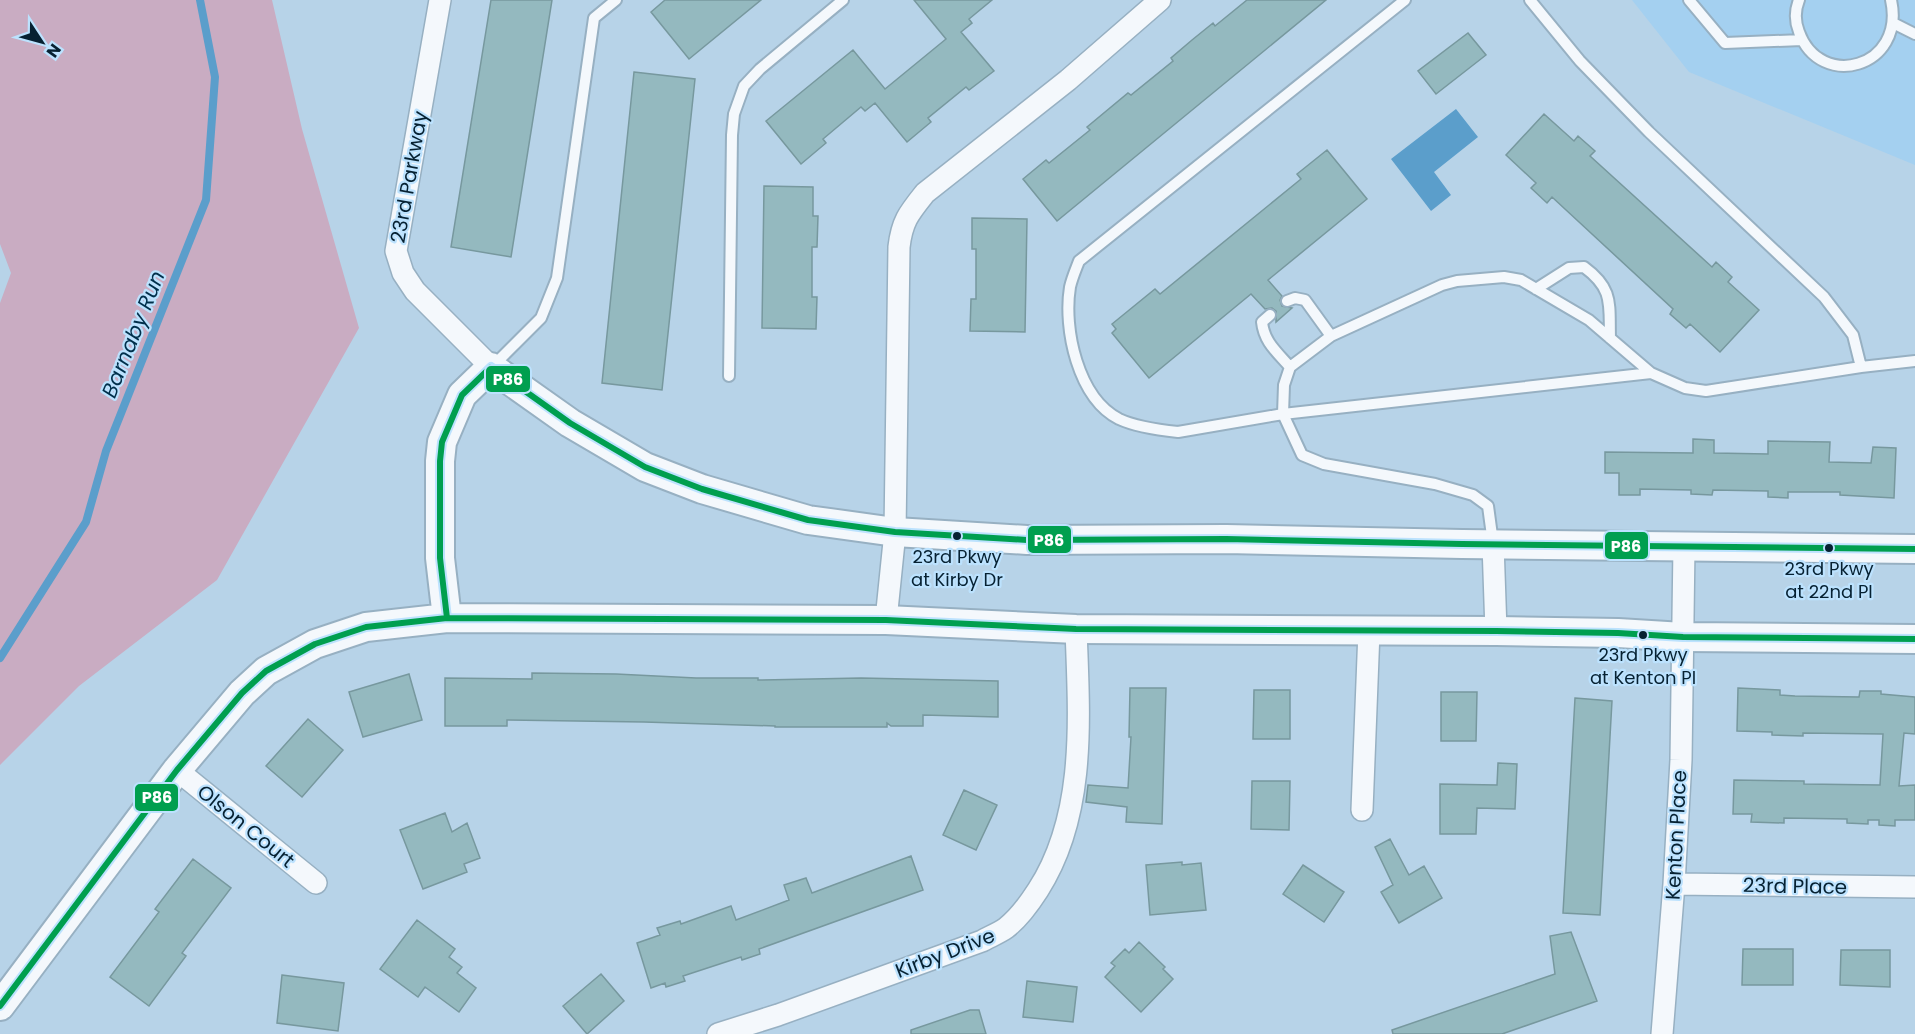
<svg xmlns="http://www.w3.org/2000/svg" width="1915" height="1034" viewBox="0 0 1915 1034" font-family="Poppins,sans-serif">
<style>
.built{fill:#a4d0f0}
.green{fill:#c9acc2}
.water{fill:#5b9ecb}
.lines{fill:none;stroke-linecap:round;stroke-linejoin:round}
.stream{stroke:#5b9ecb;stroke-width:8}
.building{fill:#94b9bf;stroke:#77989e;stroke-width:1.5}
.lane-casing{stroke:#97b0c2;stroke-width:14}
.street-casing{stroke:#97b0c2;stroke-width:24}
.secondary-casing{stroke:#97b0c2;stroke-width:32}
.lane{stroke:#f4f8fc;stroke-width:10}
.street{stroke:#f4f8fc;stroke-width:21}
.secondary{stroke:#f4f8fc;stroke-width:28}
.bus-1-casing{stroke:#bce2fe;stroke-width:10}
.bus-1{stroke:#009f4f;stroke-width:6}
.bus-dot{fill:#062132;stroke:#bce2fe;stroke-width:2}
.labels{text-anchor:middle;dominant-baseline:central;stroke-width:4.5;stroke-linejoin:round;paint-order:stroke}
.bus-label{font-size:18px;fill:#062132;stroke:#bce2fe}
.street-label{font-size:20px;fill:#062132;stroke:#bce2fe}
.water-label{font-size:21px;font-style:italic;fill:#002f4b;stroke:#bce2fe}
.line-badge{stroke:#bce2fe;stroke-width:2}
.badge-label{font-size:16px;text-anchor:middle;font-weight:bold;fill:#fff}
</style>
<rect width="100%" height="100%" fill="#b7d3e8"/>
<path class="built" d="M1632,0H1915V165L1689,72Z"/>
<path class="green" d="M0,0H272L302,129L359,328L217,580L79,686L0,765V303L11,273L0,244Z"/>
<path class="water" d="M1456,109L1478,137L1434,172L1451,195L1431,211L1391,159Z"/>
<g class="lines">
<path class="stream" d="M0,658L86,522L106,451L206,200L215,77L200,0"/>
</g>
<path class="building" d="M491,0H552L511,257L451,247Z
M665,0H761L689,59L651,12Z
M914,0H992L969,19L972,23L961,32L994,71L969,90L966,87L928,118L931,122L907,142L875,103L865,111L861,107L823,139L826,143L801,164L766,121L853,50L885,89L946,39Z
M1247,0H1326L1057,221L1023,179L1046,160L1049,163L1090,130L1087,127L1128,93L1131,95L1173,61L1171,58L1192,40L1213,23L1215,26Z
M1468,33L1486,55L1436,94L1418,71Z
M634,72L695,79L662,390L602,383Z
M1544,114L1574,141L1578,136L1595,151L1590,156L1712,267L1716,262L1732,277L1728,282L1759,310L1720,352L1690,324L1686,328L1670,314L1673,309L1552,197L1547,203L1531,188L1536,183L1506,155Z
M1327,150L1367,199L1268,280L1282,296L1280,300L1282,306L1292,308L1276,322V311L1272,308L1265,309L1251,294L1149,378L1112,333L1116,329L1112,324L1155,289L1160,294L1301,179L1297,174Z
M764,186L813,187V216H818L817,247H812V297H817L816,329L762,328Z
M972,218L1027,219L1025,332L970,331L971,299H976V249H972Z
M1693,439L1714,440V453L1768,454V441L1830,442L1829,462L1871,463L1873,447L1896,448L1894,498L1840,495V492H1788V498L1768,497V491L1713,490L1712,495L1691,494V490L1640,489V495H1619V473H1605V452L1693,453Z
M532,673L616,674L696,678H758V680L861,678L998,681V717L923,715V726H891L887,723V727H775V726L644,722L507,720V726H445V678L532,679Z
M409,674L422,720L363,737L349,692Z
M1130,688H1166L1162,824L1126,822L1127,807L1086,802L1088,785L1128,788L1131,737H1129Z
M1738,688L1780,690V695L1795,696L1859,697L1860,691H1881V694L1915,697V734L1904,733L1899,786L1915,785V820H1895V826L1879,825V820H1868V824L1847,823V819L1784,818V823L1751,822L1752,814H1733L1734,780L1804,781V784L1880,785L1883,734L1803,733V736L1772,735V732L1737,731Z
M1254,690H1290V739H1253Z
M1441,692H1477L1476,741H1441Z
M1575,698L1612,701L1600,915L1563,913Z
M308,719L343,750L302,797L266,766Z
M1498,763L1517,764L1515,809L1477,808L1476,834H1440V784L1497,785Z
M1252,781H1290L1289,830L1251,829Z
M964,790L997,805L976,850L943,835Z
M445,813L452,832L467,823L480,858L464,864L467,872L423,889L400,830Z
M1390,839L1409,875L1424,866L1442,898L1399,923L1381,892L1393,885L1375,847Z
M911,856L923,890L759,949L760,954L742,960L741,957L683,976L685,981L666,987L665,983L651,988L637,943L660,935L657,928L680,921L681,924L731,906L736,920L789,900L784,885L806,878L812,893Z
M193,859L231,888L182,953L186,956L149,1006L110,977L159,912L155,909Z
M1182,862V865L1201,863L1206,910L1150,915L1146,865Z
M1303,865L1344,892L1324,922L1283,894Z
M417,920L455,949L449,957L462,967L457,973L476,988L459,1012L425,987L418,997L380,969Z
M1571,932L1597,1001L1502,1034H1393L1392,1030L1555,974L1550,936Z
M1139,942L1165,967L1163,969L1173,979L1141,1012L1105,977L1115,966L1111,963L1125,949L1129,953Z
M1743,949H1793V985H1742Z
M1841,950H1890V987L1840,985Z
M601,974L624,1001L587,1034L563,1006Z
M282,975L344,983L338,1031L277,1023Z
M1027,981L1077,987L1073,1022L1023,1017Z
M970,1010H979L986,1034H911V1030Z"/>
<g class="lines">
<g class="lane-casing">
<path id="lane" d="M1405,0L1079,261C1076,269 1072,278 1070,287C1063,329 1078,398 1119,419C1136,427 1159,430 1178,432L1283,414L1284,385L1290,367L1331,336L1442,285L1457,281L1504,277L1521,280L1589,320L1651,373
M1530,0L1580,61L1649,132L1824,297L1853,335L1861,367
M1689,0L1725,43L1802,40
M1799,0C1795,10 1795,22 1799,32C1820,91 1906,68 1891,0
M1893,23L1915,34
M1536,289L1569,268L1584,267C1614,289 1609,304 1610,338
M1287,301L1295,298L1305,300L1331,336
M1270,315L1262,322C1264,342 1277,352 1290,367
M493,366L541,318L557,278L594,18L616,0
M729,376L732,135L734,114L744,86L760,69L843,0
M1493,543L1488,506L1473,495L1435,484L1324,464L1302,455L1283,414L1651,373L1685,388L1706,391L1861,367L1915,361"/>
</g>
<g class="street-casing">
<path id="street" d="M440,0L396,251L403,273L415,291L491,367
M1493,544L1496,631
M886,620L895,532L899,247C902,221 909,213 925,193L1068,80L1160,0
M177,770L316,883
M1362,810L1369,631
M1674,884L1915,887
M718,1034L778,1015L982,941C989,937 999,933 1006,928C1019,918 1029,904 1038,890C1087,814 1079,716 1076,629
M1662,1034L1674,884L1681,760L1684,546"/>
</g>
<g class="secondary-casing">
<path id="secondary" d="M447,618L440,558V461L442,442L462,395L491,367L570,423L645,467L702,489L808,520L895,532L1027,540L1226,539L1462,544L1915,549
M0,1006L177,770L242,693L266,671L315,644L366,627L447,618L886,620L1076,629L1496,631L1618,633L1683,637L1915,639"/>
</g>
<use href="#lane" class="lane"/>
<use href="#street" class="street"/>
<use href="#secondary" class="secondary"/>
<g class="bus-1-casing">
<path id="bus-1" d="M447,618L440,558V461L442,442L462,395L491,367L570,423L645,467L702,489L808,520L895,532L1027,540L1226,539L1462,544L1915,549
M0,1006L177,770L242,693L266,671L315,644L366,627L447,618L886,620L1076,629L1496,631L1618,633L1683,637L1915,639"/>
</g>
<use href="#bus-1" class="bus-1"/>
</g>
<g class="bus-dot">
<circle cx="957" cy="536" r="5"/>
<circle cx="1829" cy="548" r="5"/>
<circle cx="1643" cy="635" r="5"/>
</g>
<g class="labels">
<g class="bus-label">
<text x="957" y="556">23rd Pkwy<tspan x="957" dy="23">at Kirby Dr</tspan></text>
<text x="1829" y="568">23rd Pkwy<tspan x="1829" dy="23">at 22nd Pl</tspan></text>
<text x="1643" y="654">23rd Pkwy<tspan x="1643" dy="23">at Kenton Pl</tspan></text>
</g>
<g class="street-label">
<text transform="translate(409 177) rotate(-80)">23rd Parkway</text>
<text transform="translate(246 826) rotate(39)">Olson Court</text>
<text transform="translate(1676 835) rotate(-87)">Kenton Place</text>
<text transform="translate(1795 886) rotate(1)">23rd Place</text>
<text transform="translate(945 953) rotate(-21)">Kirby Drive</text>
</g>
<g class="water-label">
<text transform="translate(133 334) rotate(-68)">Barnaby Run</text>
</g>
</g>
<g class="line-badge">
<rect x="485" y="365" width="46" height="28" rx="6" fill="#009f4f"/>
<rect x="1027" y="525" width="45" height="29" rx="6" fill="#009f4f"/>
<rect x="1604" y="531" width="45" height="29" rx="6" fill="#009f4f"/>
<rect x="134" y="783" width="45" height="29" rx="6" fill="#009f4f"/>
</g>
<g class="badge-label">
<text x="508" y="385">P86</text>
<text x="1049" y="546">P86</text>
<text x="1626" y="552">P86</text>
<text x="157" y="803">P86</text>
</g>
<g transform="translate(42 42) rotate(126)" stroke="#bce2fe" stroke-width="4.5" paint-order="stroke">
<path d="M0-4.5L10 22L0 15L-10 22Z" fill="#062132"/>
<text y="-9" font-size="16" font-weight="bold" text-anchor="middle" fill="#062132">N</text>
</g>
</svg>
